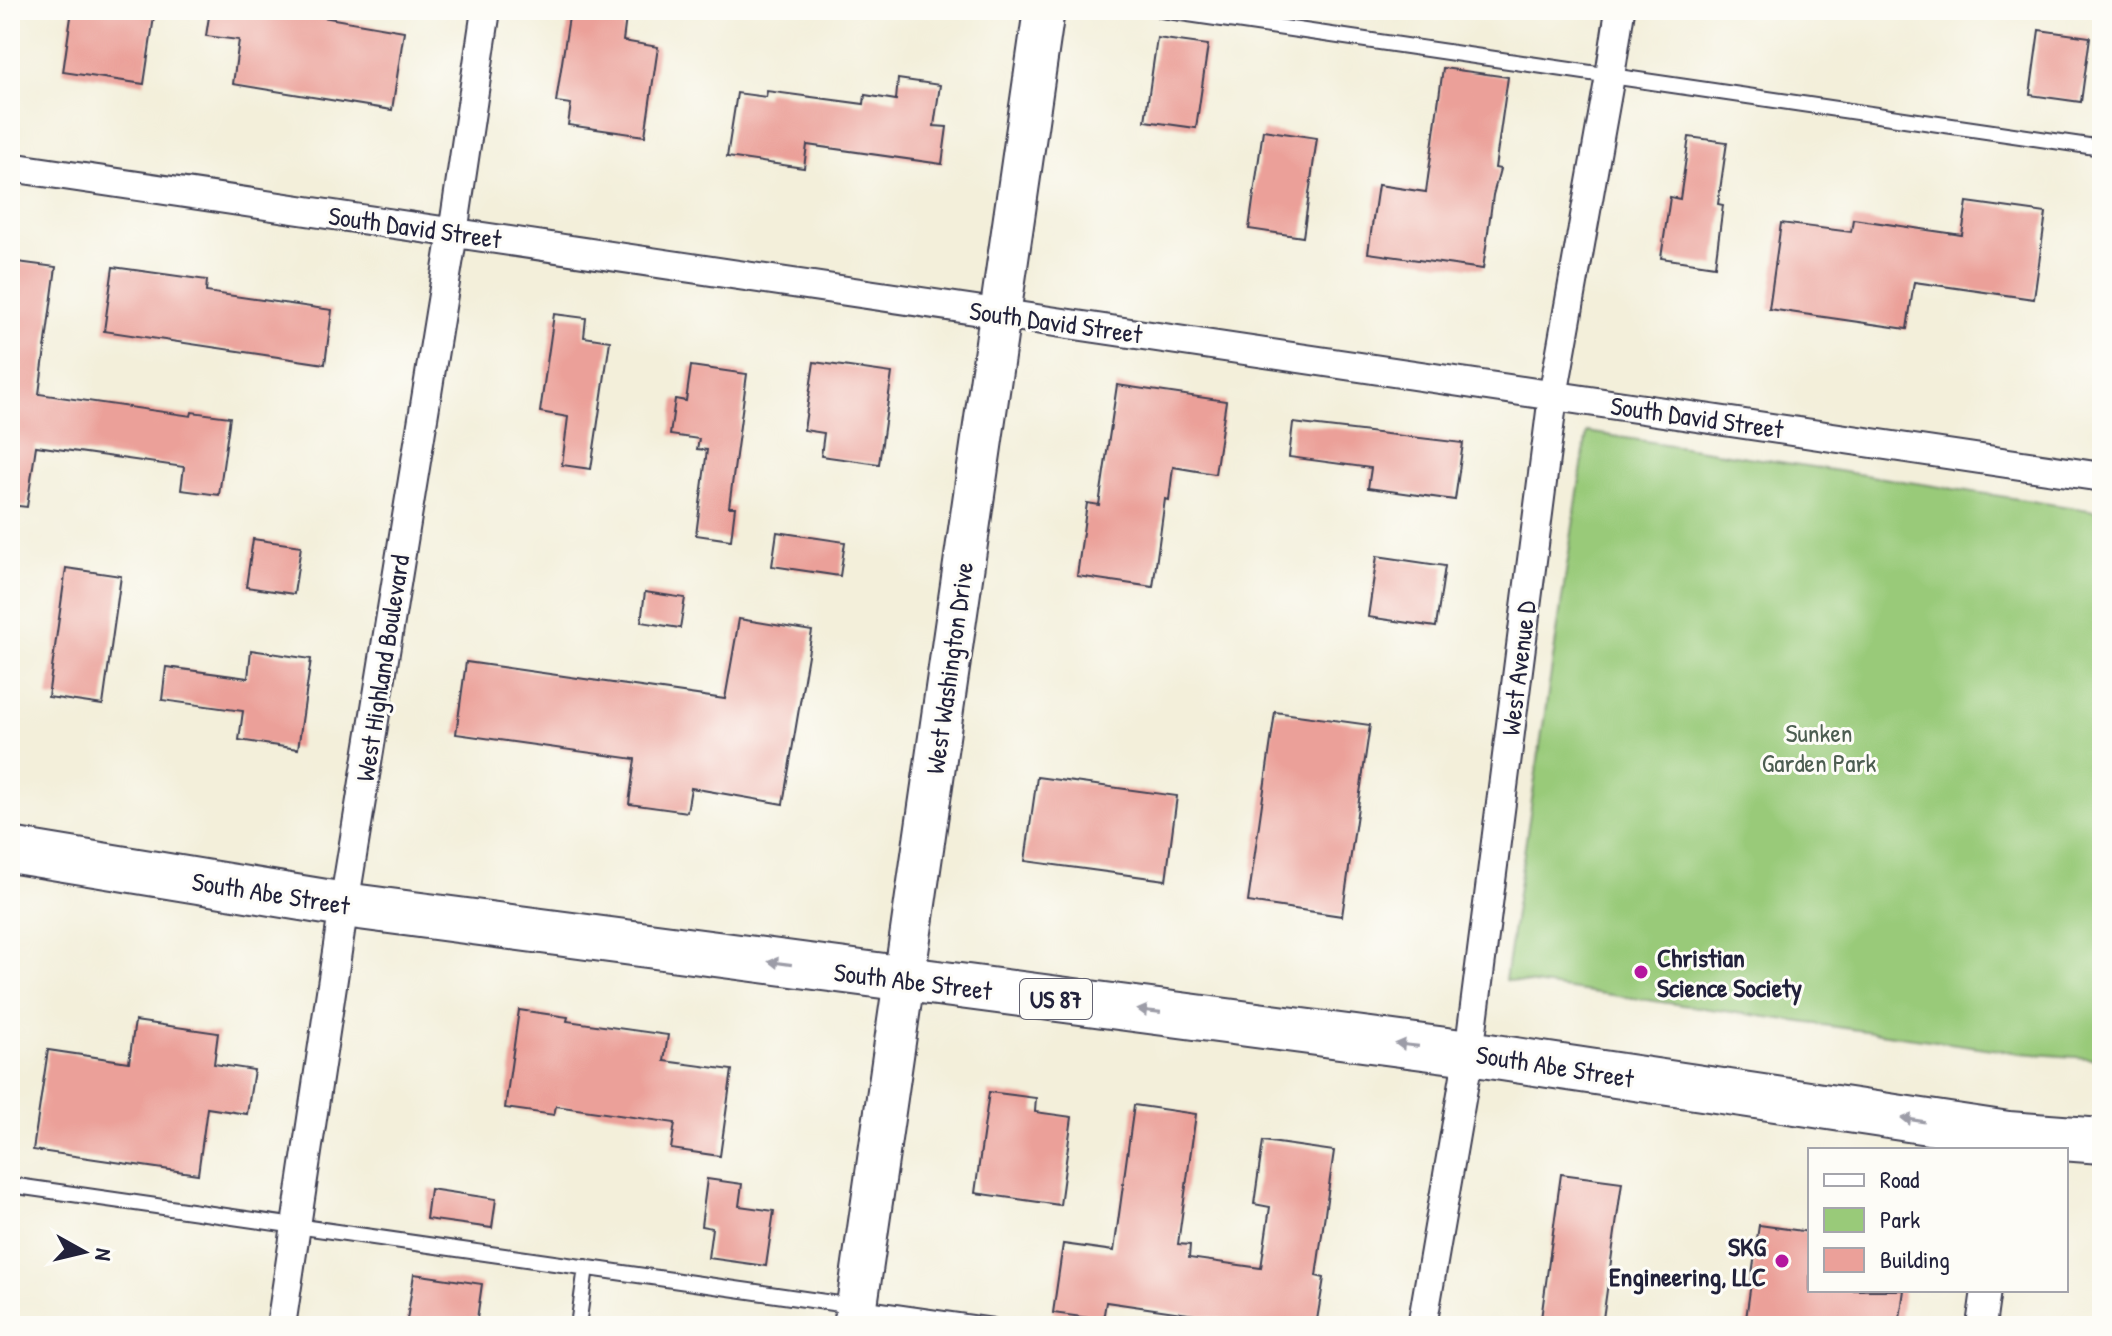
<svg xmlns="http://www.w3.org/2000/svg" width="2112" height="1336" viewBox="0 0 2112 1336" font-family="'Patrick Hand',sans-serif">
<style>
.green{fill:#99ca79;stroke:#5e765a;stroke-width:2}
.building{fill:#eba099}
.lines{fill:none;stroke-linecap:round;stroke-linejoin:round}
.lane-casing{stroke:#414153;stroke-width:18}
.street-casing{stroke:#414153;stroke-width:32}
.secondary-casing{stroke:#414153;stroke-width:44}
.primary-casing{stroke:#414153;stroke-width:48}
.lane{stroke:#fff;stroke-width:14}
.street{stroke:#fff;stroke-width:28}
.secondary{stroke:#fff;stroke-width:40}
.primary{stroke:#fff;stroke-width:44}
.oneway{fill:#9c9ca7}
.poi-dot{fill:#b5179e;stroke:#fdfcf7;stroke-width:3}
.labels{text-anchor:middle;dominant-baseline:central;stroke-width:6;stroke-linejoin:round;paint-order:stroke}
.shield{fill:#fdfcf7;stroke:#646373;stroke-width:2}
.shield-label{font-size:24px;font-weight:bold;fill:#22223b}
.street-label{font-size:26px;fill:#22223b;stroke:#fdfcf7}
.park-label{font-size:26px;fill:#4c5d51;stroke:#fdfcf7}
.poi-label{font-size:26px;font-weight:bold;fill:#22223b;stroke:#fdfcf7;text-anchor:start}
</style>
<rect width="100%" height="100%" fill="#fdfcf7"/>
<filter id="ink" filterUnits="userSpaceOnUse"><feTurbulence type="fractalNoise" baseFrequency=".0125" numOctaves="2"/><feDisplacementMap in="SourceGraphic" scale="16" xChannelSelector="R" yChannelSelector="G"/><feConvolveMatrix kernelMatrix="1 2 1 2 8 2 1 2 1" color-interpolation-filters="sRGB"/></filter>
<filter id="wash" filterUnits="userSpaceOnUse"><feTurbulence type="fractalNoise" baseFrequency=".006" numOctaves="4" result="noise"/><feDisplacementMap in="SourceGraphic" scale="32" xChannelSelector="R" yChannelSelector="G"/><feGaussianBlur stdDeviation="1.8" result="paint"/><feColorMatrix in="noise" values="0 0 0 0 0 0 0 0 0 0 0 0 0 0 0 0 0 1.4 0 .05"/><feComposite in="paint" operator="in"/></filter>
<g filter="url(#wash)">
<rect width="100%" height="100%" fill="#f3efda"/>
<path class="green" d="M1587,432L2102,512V1059L2020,1053L1505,980Z"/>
<g id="blocks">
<path class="building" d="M72,10H155L144,84L63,72Z
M210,10H306L305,14L404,31L392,110L233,84L239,40L206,36Z
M570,10H627L623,41L658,47L645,136L568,125L571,104L556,102Z
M2039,30L2090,37L2081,102L2030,95Z
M1157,38L1208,45L1196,128L1145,121Z
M1443,68L1508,77L1495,168L1500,169L1493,195L1483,269L1368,253L1378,185L1426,192Z
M898,79L940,85L934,126L947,127L942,164L807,145L804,168L727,157L737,93L766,97L767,91L864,104L865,95L896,100Z
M1263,130L1317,138L1303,237L1249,229Z
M1689,137L1727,142L1718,204L1723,205L1715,266L1661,258L1670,197L1680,199Z
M1967,202L2046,213L2034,299L1914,282L1907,329L1769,309L1781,223L1851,232L1853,219L1962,235Z
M10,261L56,267L39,394L191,416L192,412L230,417L219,495L181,490L184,467L36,446L27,507L10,505Z
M113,267L207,280L206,292L332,310L325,364L104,331Z
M554,314L586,318L584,337L610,341L591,469L562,465L568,417L540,412Z
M814,362L892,373L879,464L821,456L824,433L804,430Z
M691,366L747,374L729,507H735L731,540L696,535L707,450L697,449L699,439L670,435L675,399L686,401Z
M1117,385L1226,401L1215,474L1173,467L1169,500L1165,499L1153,587L1077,576L1087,503L1099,505Z
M1293,423L1463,443L1455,500L1368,488L1371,468L1289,457Z
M777,532L845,542L840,576L772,566Z
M253,539L301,546L294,594L246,587Z
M1377,556L1445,566L1436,627L1368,617Z
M66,568L121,576L103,705L48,697Z
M645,592L685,598L680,628L641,622Z
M739,619L812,631L783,804L691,788L687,812L629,804L635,759L456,734L466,662L725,699Z
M251,650L311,659L298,749L239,740L243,711L162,700L166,667L248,678Z
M1275,712L1370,725L1342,916L1248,902Z
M1037,777L1177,796L1166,880L1025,861Z
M519,1010L568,1017L567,1021L668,1035L664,1061L732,1070L720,1156L671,1149L675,1123L556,1106L554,1115L505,1108Z
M135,1021L218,1033L214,1064L254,1070L247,1114L207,1108L198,1174L33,1150L48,1050L129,1062Z
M989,1092L1036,1098L1035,1112L1072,1117L1060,1205L975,1193Z
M1134,1105L1196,1114L1178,1244L1190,1245L1189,1258L1261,1268L1270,1207L1254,1204L1263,1141L1334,1151L1316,1276L1324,1278L1316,1326H1229L1230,1320L1106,1302L1103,1320L1053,1313L1063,1244L1114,1251Z
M1561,1174L1622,1182L1602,1326H1540Z
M707,1179L742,1184L739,1206L774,1211L766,1266L708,1258L712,1228L701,1226Z
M430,1189L496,1199L492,1228L426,1219Z
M1759,1225L1810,1232V1290H1904L1899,1326H1745Z
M414,1274L482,1284L476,1326H406Z"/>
</g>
</g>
<g filter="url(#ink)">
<use href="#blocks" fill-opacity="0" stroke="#414153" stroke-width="2"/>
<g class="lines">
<g class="lane-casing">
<path id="lane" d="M1161,10L2102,148
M10,1185L993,1326
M578,1326L586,1267"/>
</g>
<g class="street-casing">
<path id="street" d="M10,167L2102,477
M281,1326L344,905L453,233L486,10
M1422,1326L1469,1053L1553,396L1610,76L1620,10
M1981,1326L1986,1290"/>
</g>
<g class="secondary-casing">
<path id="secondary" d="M854,1326L1044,10"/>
</g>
<g class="primary-casing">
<path id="primary" d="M10,850L344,905L1469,1053L2008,1134L2102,1141"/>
</g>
<use href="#lane" class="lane"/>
<use href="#street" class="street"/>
<use href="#secondary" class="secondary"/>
<use href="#primary" class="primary"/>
</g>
<defs><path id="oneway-solid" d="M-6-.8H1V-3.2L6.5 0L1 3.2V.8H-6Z" transform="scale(2)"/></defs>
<g class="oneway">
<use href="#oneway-solid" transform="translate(780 963) rotate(-172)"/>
<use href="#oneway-solid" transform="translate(1149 1011) rotate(-173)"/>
<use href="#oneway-solid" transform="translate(1407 1045) rotate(-173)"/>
<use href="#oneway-solid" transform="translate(1913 1120) rotate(-171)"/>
</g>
</g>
<g class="poi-dot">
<circle cx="1641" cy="972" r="8"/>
<circle cx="1782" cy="1261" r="8"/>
</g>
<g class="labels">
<rect class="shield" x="1020" y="979" width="72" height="40" rx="6"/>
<g class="shield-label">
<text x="1056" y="999">US 87</text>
</g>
<g class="street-label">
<text transform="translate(415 227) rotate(8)">South David Street</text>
<text transform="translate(1056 322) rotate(8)">South David Street</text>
<text transform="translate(1697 417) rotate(8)">South David Street</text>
<text transform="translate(382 668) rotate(-81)">West Highland Boulevard</text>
<text transform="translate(949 668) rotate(-82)">West Washington Drive</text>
<text transform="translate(1518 668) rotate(-83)">West Avenue D</text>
<text transform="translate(271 893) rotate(9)">South Abe Street</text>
<text transform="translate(913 981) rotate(7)">South Abe Street</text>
<text transform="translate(1555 1066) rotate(9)">South Abe Street</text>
</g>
<g class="park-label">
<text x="1819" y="732">Sunken<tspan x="1819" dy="30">Garden Park</tspan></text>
</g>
<g class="poi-label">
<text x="1657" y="957">Christian<tspan x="1657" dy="30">Science Society</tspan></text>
<text x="1766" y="1246" text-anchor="end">SKG<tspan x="1766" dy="30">Engineering, LLC</tspan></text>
</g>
</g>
<rect width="2112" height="1336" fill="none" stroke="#fdfcf7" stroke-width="40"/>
<rect x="1808" y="1148" width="260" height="144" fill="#fdfcf7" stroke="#a5a5ac" stroke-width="2"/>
<rect x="1824" y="1174" width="40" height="12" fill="#ffffff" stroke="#a5a5ac" stroke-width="2"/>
<text x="1880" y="1188" font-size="24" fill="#22223b">Road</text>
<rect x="1824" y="1208" width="40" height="24" fill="#99ca79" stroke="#a5a5ac" stroke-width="2"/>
<text x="1880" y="1228" font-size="24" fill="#22223b">Park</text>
<rect x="1824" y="1248" width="40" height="24" fill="#eba099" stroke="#a5a5ac" stroke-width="2"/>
<text x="1880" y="1268" font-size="24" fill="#22223b">Building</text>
<g transform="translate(84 1252) rotate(98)" stroke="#fdfcf7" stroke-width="6" paint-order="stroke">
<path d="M0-6L14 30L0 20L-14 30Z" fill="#22223b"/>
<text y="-12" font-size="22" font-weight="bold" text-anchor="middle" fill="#22223b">N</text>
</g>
</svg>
